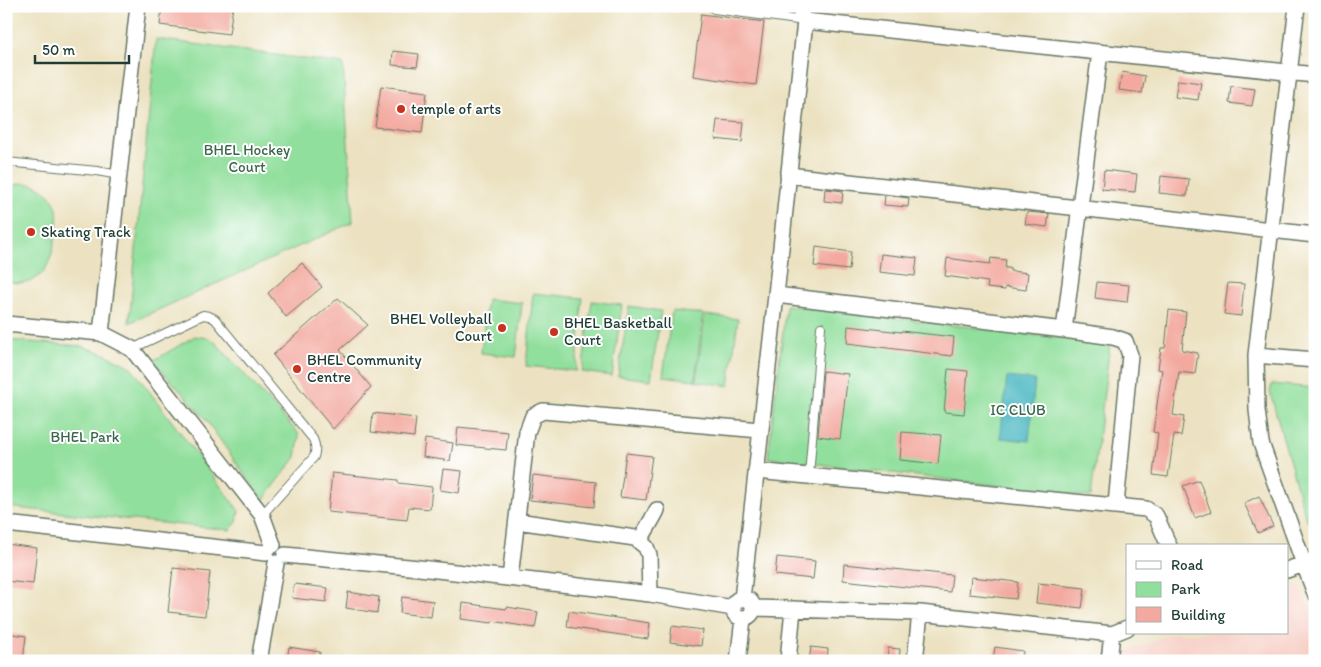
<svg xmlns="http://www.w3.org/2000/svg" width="1321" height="667" viewBox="0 0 1321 667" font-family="Itim,sans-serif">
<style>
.built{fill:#f7d1c8}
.green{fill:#91df9c;stroke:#588e68}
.water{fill:#47b6c1;stroke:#337a7a}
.building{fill:#f3a99f}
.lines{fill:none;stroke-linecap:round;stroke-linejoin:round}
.service-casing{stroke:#677765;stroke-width:10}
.minor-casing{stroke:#677765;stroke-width:18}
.service{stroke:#fff;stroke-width:8}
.minor{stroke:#fff;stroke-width:15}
.poi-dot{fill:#c8321e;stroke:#fff;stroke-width:2}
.labels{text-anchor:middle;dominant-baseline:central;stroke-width:4;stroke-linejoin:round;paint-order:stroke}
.poi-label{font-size:15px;fill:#1f3d34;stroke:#fff;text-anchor:start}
.park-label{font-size:15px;fill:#3c664e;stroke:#fff}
</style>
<rect width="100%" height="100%" fill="#fff"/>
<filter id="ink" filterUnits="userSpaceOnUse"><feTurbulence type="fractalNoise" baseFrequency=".02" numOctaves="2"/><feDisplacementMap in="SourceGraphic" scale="10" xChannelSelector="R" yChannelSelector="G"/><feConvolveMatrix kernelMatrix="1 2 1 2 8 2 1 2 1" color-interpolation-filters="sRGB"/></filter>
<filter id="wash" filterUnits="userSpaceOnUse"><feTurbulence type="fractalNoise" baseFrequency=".0096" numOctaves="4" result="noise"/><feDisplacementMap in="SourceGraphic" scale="20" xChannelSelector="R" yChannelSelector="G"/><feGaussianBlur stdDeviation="1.12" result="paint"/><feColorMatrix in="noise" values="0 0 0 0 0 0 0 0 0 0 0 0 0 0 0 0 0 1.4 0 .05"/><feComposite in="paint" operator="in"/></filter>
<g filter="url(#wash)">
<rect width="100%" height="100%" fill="#ece2c1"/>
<path class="built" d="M1300,586L1315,623V661H1122V653L1175,633H1287V591Z"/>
<path class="green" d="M156,39L343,64L353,222L129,323Z
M22,183C27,184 33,184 37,186C45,189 53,198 56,206C59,213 57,225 56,233C52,262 43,291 6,281V188Z
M533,293L583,298L576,371L526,366Z
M487,299L522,303L516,357L481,353Z
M592,301L622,305L612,376L582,372Z
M786,305L1110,344L1091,497L768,458Z
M629,306L661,311L651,380L618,376Z
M672,311L703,314L695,380L663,376Z
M705,315L738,319L729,386L696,381Z
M195,336L208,338L214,341L298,433L299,437L296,457L263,501L204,417L153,361Z
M6,340L81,346L105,354L131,367L239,511L237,522L230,530L6,507Z
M1272,384L1315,388V528L1306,519L1270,392Z"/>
<path class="water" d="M1007,377L1035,380L1029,441L1000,438Z"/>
<g id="blocks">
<path class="building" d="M162,6H233L229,34L160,25Z
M701,14L764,22L756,85L693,76Z
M393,51L419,54L417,67L392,65Z
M1122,72L1145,76L1142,93L1119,90Z
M1178,80L1201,83L1198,100L1175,97Z
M381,86L427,92L422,133L375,127Z
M1231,86L1255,89L1252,106L1229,103Z
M717,120L744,122L742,142L715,139Z
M1104,170L1137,174L1135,192L1102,189Z
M1161,176L1189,179L1187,196L1159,193Z
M825,189L843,191L842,203L824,201Z
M885,195L909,198L908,207L884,205Z
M1027,212L1049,214L1047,227L1025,224Z
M816,247L851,252L849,270L814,266Z
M881,254L917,258L915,276L879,272Z
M947,258L990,264L991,258L1006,260L1005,268H1010V271L1028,273L1026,290L1005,287V290L987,288L988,282L945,276Z
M302,263L322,287L286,317L268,293Z
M1097,282L1129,285L1127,302L1095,298Z
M1228,283L1244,284L1241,316L1224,314Z
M338,298L368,325L340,350L371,387L333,429L273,355Z
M1169,310L1186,312L1182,350L1198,353L1195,374L1179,372L1173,415L1184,417L1181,436L1174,435L1168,477L1153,475L1158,433L1153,432L1162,370L1158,369L1161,348H1165Z
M848,326L901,332V331L954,337L952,356L847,343Z
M948,369L968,371L964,414L944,412Z
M823,371L848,374L840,439L818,436Z
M373,413L416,418L414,437L371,432Z
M458,427L508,432L506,450L456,445Z
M902,432L941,435L938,464L900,460Z
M425,439L453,443L450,461L423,457Z
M626,453L652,456L646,500L620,497Z
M443,469L462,471L459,493L440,490Z
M332,473L398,480V483L432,487L430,509L409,507L407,520L328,512Z
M533,475L596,482L594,507L530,500Z
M1199,480L1211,512L1195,518L1183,486Z
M1259,496L1273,526L1258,533L1244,503Z
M6,544L37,548L33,584L6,581Z
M777,557L815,561L813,579L775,575Z
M844,564L952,575L950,592L843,580Z
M173,568L210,572L205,616L168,612Z
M971,577L1018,582L1016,599L969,594Z
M1038,583L1085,588L1082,608L1036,603Z
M294,584L328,588L326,602L292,598Z
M348,592L379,597L377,613L346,608Z
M402,597L433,601L431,617L400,613Z
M463,603L506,609L507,607L538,612L535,628L492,621V623L461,619Z
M569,611L650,623L648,639L567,627Z
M672,626L703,630L701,646L670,642Z
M6,633L26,636L23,661H6Z
M289,647L320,652L319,661H287Z
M811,647L828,649L827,661H809Z
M995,647L1023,651L1022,661H993Z
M888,648L900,649L899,661H887Z"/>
</g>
</g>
<g filter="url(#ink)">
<use href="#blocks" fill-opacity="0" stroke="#677765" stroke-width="1"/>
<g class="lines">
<g class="service-casing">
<path id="service" d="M714,9L805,21
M6,162L97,171L119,175
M132,349L203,315L209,316L215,319L313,439C316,446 316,450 314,457L262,515
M809,476L821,327"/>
</g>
<g class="minor-casing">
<path id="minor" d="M1297,6L1256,355L1257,410L1261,443L1304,564L1315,593
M805,21L1315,75
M788,175L1315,235
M776,295L1064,330L1113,337L1125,341L1130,355L1116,505
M6,324L101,333L132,349L262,515L273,545
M1064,330L1100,52
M101,333L138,6
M1256,355L1315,360
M756,471L1146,509L1156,516L1169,546
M517,521L635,538L646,547L649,555L650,594
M6,524L266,553
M640,541C645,530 652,521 657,510
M285,555L419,568L650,594L733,608
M1287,570L1315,560
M510,578L527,432L533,416L543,411L760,430
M733 608a10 10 0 1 1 20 0a10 10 0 1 1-20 0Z
M742,599L776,295L805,21L801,16L802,6
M754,608L920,613L1112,634L1127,628
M259,661L276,563
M738,661L743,619
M788,661L793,609
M915,661L920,613
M1109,661L1112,634"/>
</g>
<use href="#service" class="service"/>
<use href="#minor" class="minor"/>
</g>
</g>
<g class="poi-dot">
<circle cx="401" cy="109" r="5"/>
<circle cx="31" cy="232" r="5"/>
<circle cx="502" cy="328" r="5"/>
<circle cx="554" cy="332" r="5"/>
<circle cx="297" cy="369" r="5"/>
</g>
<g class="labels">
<g class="poi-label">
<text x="411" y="109">temple of arts</text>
<text x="41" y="232">Skating Track</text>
<text x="492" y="319" text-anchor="end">BHEL Volleyball<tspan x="492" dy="17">Court</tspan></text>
<text x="564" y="323">BHEL Basketball<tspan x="564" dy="17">Court</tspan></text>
<text x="307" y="360">BHEL Community<tspan x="307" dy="17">Centre</tspan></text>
</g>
<g class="park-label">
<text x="247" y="150">BHEL Hockey<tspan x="247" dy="17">Court</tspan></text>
<text x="1018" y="410">IC CLUB</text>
<text x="85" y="437">BHEL Park</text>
</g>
</g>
<rect width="1321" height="667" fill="none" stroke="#fff" stroke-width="25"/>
<rect x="1126" y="544" width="162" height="90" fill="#ffffff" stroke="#a5b1ae"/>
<rect x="1136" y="561" width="25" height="8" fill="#ffffff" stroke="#a5b1ae"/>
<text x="1171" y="570" font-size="15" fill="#1f3d34">Road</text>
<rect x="1136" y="582" width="25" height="15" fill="#91df9c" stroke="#a5b1ae"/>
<text x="1171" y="594" font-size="15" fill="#1f3d34">Park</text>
<rect x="1136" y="607" width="25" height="15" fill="#f3a99f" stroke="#a5b1ae"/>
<text x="1171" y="620" font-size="15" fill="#1f3d34">Building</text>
<path d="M35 55v8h94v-8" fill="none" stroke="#1f3d34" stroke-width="2.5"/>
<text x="42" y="55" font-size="15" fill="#1f3d34" stroke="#ffffff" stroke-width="4" paint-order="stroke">50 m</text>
</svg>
